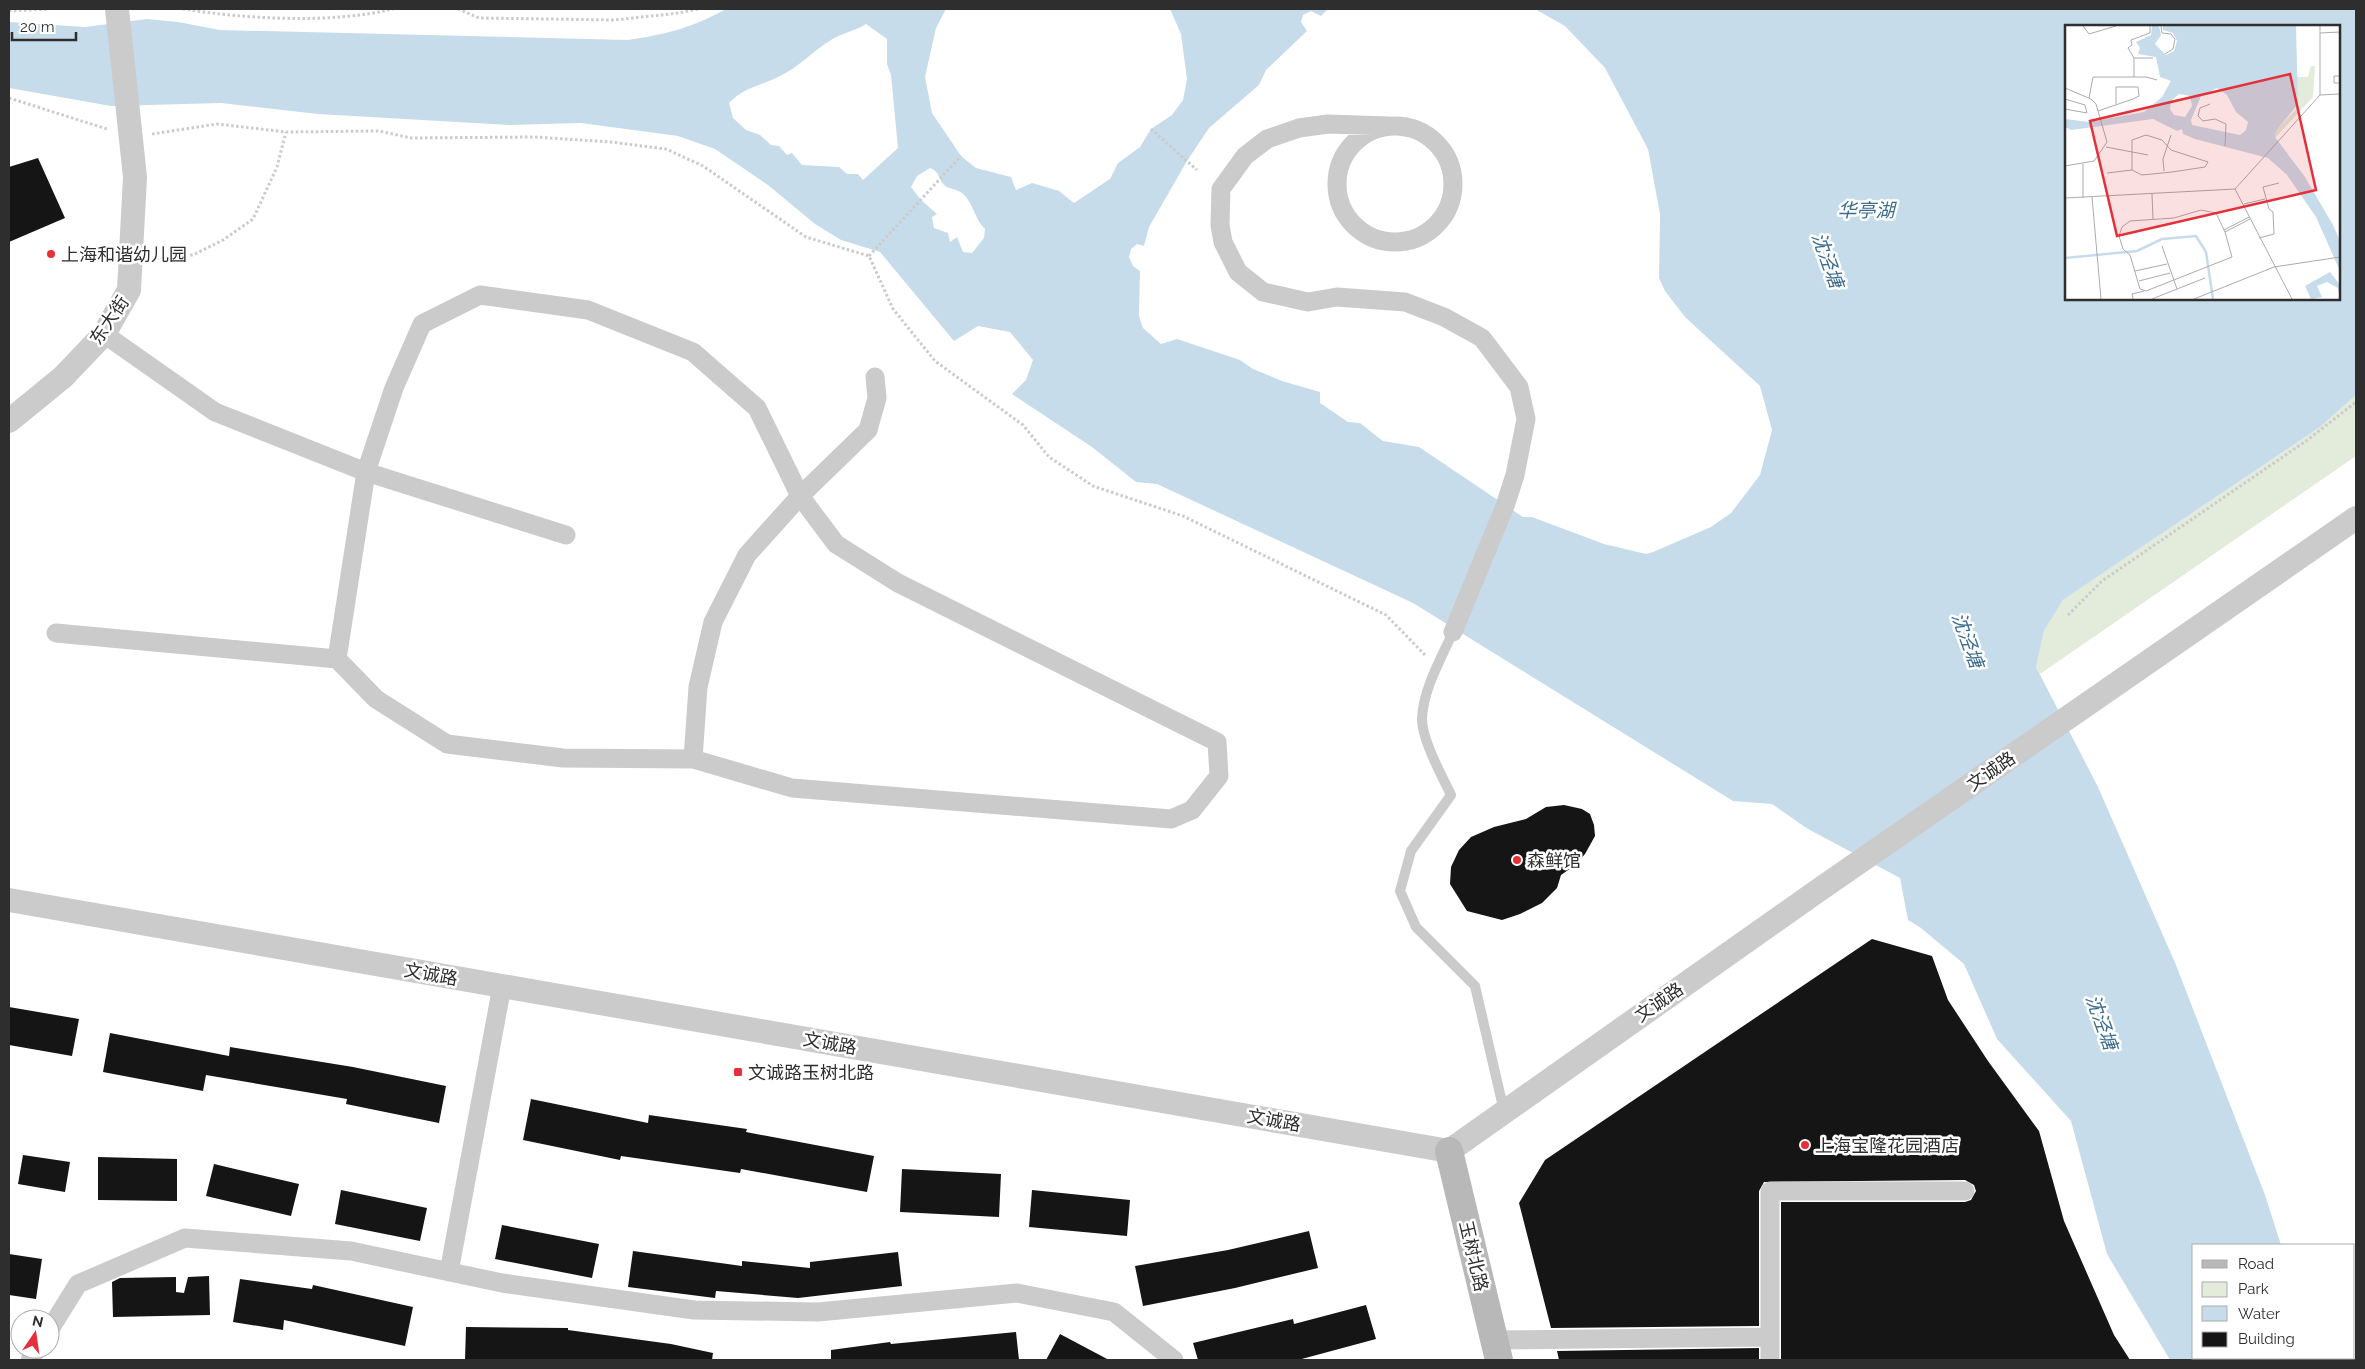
<svg xmlns="http://www.w3.org/2000/svg" width="2365" height="1369" viewBox="0 0 2365 1369" font-family="Raleway,'Noto Sans SC',sans-serif">
<style>
.green{fill:#e3ebdb}
.water{fill:#c7dceb;fill-rule:evenodd}
.building{fill:#151515}
.lines{fill:none;stroke-linecap:round;stroke-linejoin:round}
.path{stroke:#cbcbcb;stroke-width:3;stroke-dasharray:2.5 2.5;stroke-linecap:butt}
.service{stroke:#cbcbcb;stroke-width:10}
.minor{stroke:#cbcbcb;stroke-width:19}
.tertiary{stroke:#cbcbcb;stroke-width:24}
.secondary{stroke:#b8b8b8;stroke-width:28}
.poi-dot{fill:#e52f39;stroke:#fff;stroke-width:2}
.labels{text-anchor:middle;dominant-baseline:central;stroke-width:5;stroke-linejoin:round;paint-order:stroke}
.poi-label{font-size:18px;fill:#2e2e2e;stroke:#fff;text-anchor:start}
.street-label{font-size:18px;fill:#2e2e2e;stroke:#fff}
.water-label{font-size:19px;font-style:italic;fill:#3c6d8f;stroke:#fff}
.inset-river{fill:none;stroke:#c7dceb;stroke-width:2.5}
.inset-road{fill:none;stroke:#ababab;stroke-width:1}
.view{fill:#e52f39;fill-opacity:0.15;stroke:#e52f39;stroke-width:2.5}
.inset-edge{fill:none;stroke:#2e2e2e;stroke-width:2.5}
</style>
<rect width="100%" height="100%" fill="#fff"/>
<path class="green" d="M2356,395V456L2040,674L2036,667L2044,631L2063,600L2320,427Z"/>
<path class="water" d="M726,9H946L936,28L925,77L932,113L961,156L976,168L1011,177L1016,190L1032,183L1059,191L1074,203L1110,179L1118,163L1140,147L1151,129L1172,115L1183,100L1187,79L1181,34L1170,9H1328L1321,16L1311,11L1303,15L1301,22L1307,31L1266,70L1259,85L1209,128L1187,161L1149,227L1144,246L1137,244L1131,249L1129,257L1133,266L1140,271L1139,316L1143,328L1161,344L1177,339L1240,360L1253,369L1282,381L1320,392V403L1348,422L1360,423L1383,441L1419,447L1523,517H1532L1604,544L1646,554L1653,552L1711,527L1731,513L1760,475L1772,430L1760,386L1685,317L1665,291L1659,278L1660,214L1648,149L1605,68L1565,26L1535,9H2356V395L2320,427L2063,600L2044,631L2036,667L2098,787L2176,965L2265,1195L2281,1245H2194V1358H2315V1360H2170L2107,1254L2071,1121L1997,1039L1964,964L1921,928L1908,920L1900,878L1808,829L1772,804L1733,801L1413,603L1157,484L1136,482L1092,447L1012,394L1026,380L1033,360L1010,332L978,326L954,341L880,252L841,240L815,224L768,185L715,149L678,136L581,123L509,125L318,114L221,103L111,106L9,88V22L85,27L147,19L178,22L220,30L628,40C668,34 691,28 726,9ZM866,24L887,39V64L891,75L898,148L863,180L858,174H847L839,167L802,165L792,153L787,155L779,146L771,145L760,135L746,130L733,118L729,103C745,86 761,86 780,76C799,67 813,51 831,40C842,33 855,31 866,24ZM2066,26H2339V299H2066ZM930,168C940,172 938,178 944,185C948,189 957,189 962,193C974,203 974,219 985,229L984,238L972,253L963,252L957,237L950,242L948,233L934,228L932,217L937,214L921,200L911,187L917,176Z"/>
<path class="building" d="M38,158L65,218L9,242V167Z
M1564,805L1582,809L1590,814L1594,825L1595,836L1585,854L1574,866L1561,875L1557,888L1542,903L1520,914L1502,920L1467,911L1450,884L1451,867L1459,850L1471,837L1494,827L1526,819L1546,807Z
M1872,939L1932,956L1948,1000L1988,1061L2039,1131L2064,1221L2114,1335L2130,1360H1781V1202H1965L1971,1200L1976,1191L1974,1185L1965,1180L1764,1182L1759,1191V1326L1551,1328L1519,1203L1545,1160Z
M9,1007L79,1019L72,1056L9,1045Z
M110,1033L229,1056L230,1047L353,1067L446,1086L439,1123L346,1104L347,1099L206,1075L203,1091L103,1072Z
M531,1099L648,1123L649,1115L747,1129L746,1132L874,1156L867,1192L741,1169L740,1173L621,1156L620,1160L523,1140Z
M23,1155L70,1162L65,1192L18,1184Z
M98,1157L177,1159V1201L98,1200Z
M214,1164L299,1184L291,1216L206,1196Z
M902,1169L1001,1174L999,1217L900,1212Z
M341,1190L427,1208L420,1241L335,1224Z
M1032,1190L1130,1200L1127,1236L1029,1227Z
M502,1225L599,1244L592,1278L495,1259Z
M1309,1231L1318,1268L1235,1288L1143,1306L1135,1266L1228,1250Z
M633,1251L742,1266V1261L810,1268V1262L898,1252L902,1286L798,1298L716,1291L715,1298L628,1287Z
M9,1254L42,1259L36,1299L9,1295Z
M209,1276L210,1315L113,1317L112,1282L120,1278L176,1277V1292L184,1293L188,1277Z
M240,1279L312,1289L313,1285L413,1307L405,1346L284,1320L283,1330L233,1322Z
M1366,1305L1376,1339L1298,1360H1198L1193,1343L1293,1319L1294,1324Z
M466,1327L568,1328V1330L671,1344L713,1353L712,1360H465Z
M1016,1332L1019,1360H831V1350L890,1342L891,1344Z
M1060,1334L1109,1360H1046Z
M1759,1348V1360H1559L1557,1351Z"/>
<g class="lines">
<path class="path" d="M183,9C246,19 332,24 393,9
M458,9L479,18L614,20L679,13L698,9
M9,11L49,9
M9,98L107,129
M1151,129L1197,170
M152,134L217,124L286,132L379,131L411,138L535,137L611,142L666,149L703,166L806,237L869,256L893,309L935,361L1023,425L1049,457L1093,486L1183,516L1386,615L1426,656
M869,256L961,156
M152,262L161,256L193,255L223,240L253,219L277,167L286,132
M2068,615L2102,581L2306,441L2356,402"/>
<path class="service" d="M1453,632C1441,659 1423,689 1422,719C1422,740 1442,776 1451,795L1411,851L1400,891L1416,927L1475,986L1504,1111"/>
<path class="minor" d="M1337 184a58 58 0 1 1 116 0a58 58 0 1 1-116 0Z
M1388,126L1328,124L1299,128L1267,139L1245,156L1221,189L1220,225L1223,242L1238,272L1263,292L1308,302L1337,297L1405,302L1444,317L1482,338L1519,387L1526,419L1515,475L1505,506L1453,632
M480,295L588,310L693,352L757,408L800,496L836,544L898,583L1217,742L1219,776L1192,810L1171,819L792,788L693,759L563,758L447,744L376,699L337,659L366,472L394,388L422,324Z
M104,334L215,412L366,472L566,535
M56,633L337,659
M693,759L698,687L713,622L747,555L800,496L868,430L877,398L875,377
M449,1272L502,986
M50,1329L78,1284L185,1238L351,1251L502,1283L694,1310L818,1312L1017,1293L1114,1312L1174,1360
M1494,1340L1769,1337
M30,1360L37,1349
M1770,1360V1191H1965"/>
<path class="tertiary" d="M9,421L63,377L104,334L129,290L135,177L117,9
M9,900L1449,1151L1816,892L2356,518"/>
<path class="secondary" d="M1449,1151L1499,1360"/>
</g>
<g class="poi-dot">
<circle cx="51" cy="254" r="5"/>
<circle cx="1517" cy="860" r="5"/>
<rect x="733" y="1067" width="10" height="10" rx="2.5"/>
<circle cx="1805" cy="1145" r="5"/>
</g>
<g class="labels">
<g class="poi-label">
<text x="61" y="254">上海和谐幼儿园</text>
<text x="1527" y="860">森鲜馆</text>
<text x="748" y="1072">文诚路玉树北路</text>
<text x="1815" y="1145">上海宝隆花园酒店</text>
</g>
<g class="street-label">
<text transform="translate(109 320) rotate(-56)">东大街</text>
<text transform="translate(1991 771) rotate(-35)">文诚路</text>
<text transform="translate(431 974) rotate(10)">文诚路</text>
<text transform="translate(1659 1002) rotate(-35)">文诚路</text>
<text transform="translate(830 1043) rotate(10)">文诚路</text>
<text transform="translate(1274 1120) rotate(10)">文诚路</text>
<text transform="translate(1474 1256) rotate(77)">玉树北路</text>
</g>
<g class="water-label">
<text x="1866" y="210">华亭湖</text>
<text transform="translate(1828 260) rotate(70)">沈泾塘</text>
<text transform="translate(1968 640) rotate(70)">沈泾塘</text>
<text transform="translate(2102 1022) rotate(70)">沈泾塘</text>
</g>
</g>
<g transform="translate(2065 25)">
<rect width="275" height="275" fill="#fff"/>
<path d="M246,41H250L248,72L210,113L211,106L232,83V52H243Z" fill="#e3ebdb"/>
<path d="M87,1H94L96,10L90,19L101,30L109,26L112,16L108,8L98,5V1H231L233,79L211,106L210,112L240,152L268,200L275,216V246L251,192L222,150L203,133L130,114L118,109L117,104L112,106L88,94L6,105L0,102V94L24,97L79,87L97,72L106,56L95,52L91,32L73,29L75,23L71,17L86,10ZM152,63L162,70L171,87L183,97L181,105L175,110L127,100L126,95L136,71ZM114,69L125,71L127,81L120,92L109,90L105,84L106,76ZM265,247L275,260V274L273,263L262,257L252,261L257,272L246,274L240,261Z" fill="#c7dceb" fill-rule="evenodd"/>
<path class="inset-river" d="M0,233L72,226L97,214L131,211L141,227L148,274"/>
<path class="inset-road" d="M18,1L24,9L51,1M96,1L97,8L106,9L110,14L108,24L100,29M255,1V70M255,8L275,7M69,33H88M275,51H269V58H275M69,52V33L63,23L67,20L66,15L85,8V1M0,63L26,74L31,79L42,117L29,136L0,141M24,73L28,52H81L92,55M0,74L20,80L22,88L0,84M145,79L135,83L133,91L138,96L150,94L161,99L160,121M33,86L68,74L74,71L73,62H51V79M81,110L97,115L106,125L143,137L140,142L107,147L77,150L67,145V115ZM41,122L83,130M18,139V173M99,146L98,134L106,110M42,148L67,145M170,164L227,274M87,169L88,194M27,172L36,274M0,173L170,164L255,70L275,69M179,179L200,174M159,205L184,192M160,207L151,188L136,185L109,193L65,196L57,202L54,211L58,224L65,230L75,264L81,266L167,232L160,207L185,194M194,213L209,209L208,187L204,184L198,162L214,158M70,246L102,239M74,256L105,248M112,264L140,253M68,274L67,269L79,266M87,274L112,264L97,221M129,274L209,242L275,232"/>
<path class="view" d="M225,49L251,165L52,211L25,96Z"/>
<rect width="275" height="275" class="inset-edge"/>
</g>
<rect width="2365" height="1369" fill="none" stroke="#2e2e2e" stroke-width="20"/>
<rect x="2192" y="1244" width="162" height="115" fill="#ffffff" stroke="#ababab"/>
<rect x="2202" y="1260" width="25" height="8" fill="#b8b8b8" stroke="#ababab"/>
<text x="2238" y="1269" font-size="15" fill="#2e2e2e">Road</text>
<rect x="2202" y="1282" width="25" height="15" fill="#e3ebdb" stroke="#ababab"/>
<text x="2238" y="1294" font-size="15" fill="#2e2e2e">Park</text>
<rect x="2202" y="1306" width="25" height="15" fill="#c7dceb" stroke="#ababab"/>
<text x="2238" y="1319" font-size="15" fill="#2e2e2e">Water</text>
<rect x="2202" y="1332" width="25" height="15" fill="#151515" stroke="#ababab"/>
<text x="2238" y="1344" font-size="15" fill="#2e2e2e">Building</text>
<g transform="translate(35 1334) rotate(13)"><circle r="24" fill="#ffffff" stroke="#ababab"/>
<path d="M0-4L9 19L0 12L-9 19Z" fill="#e52f39"/>
<text y="-8" font-size="14" font-weight="bold" text-anchor="middle" fill="#2e2e2e">N</text>
</g>
<path d="M12 32v8h64v-8" fill="none" stroke="#2e2e2e" stroke-width="2.5"/>
<text x="20" y="32" font-size="15" fill="#2e2e2e" stroke="#ffffff" stroke-width="4" paint-order="stroke">20 m</text>
</svg>
